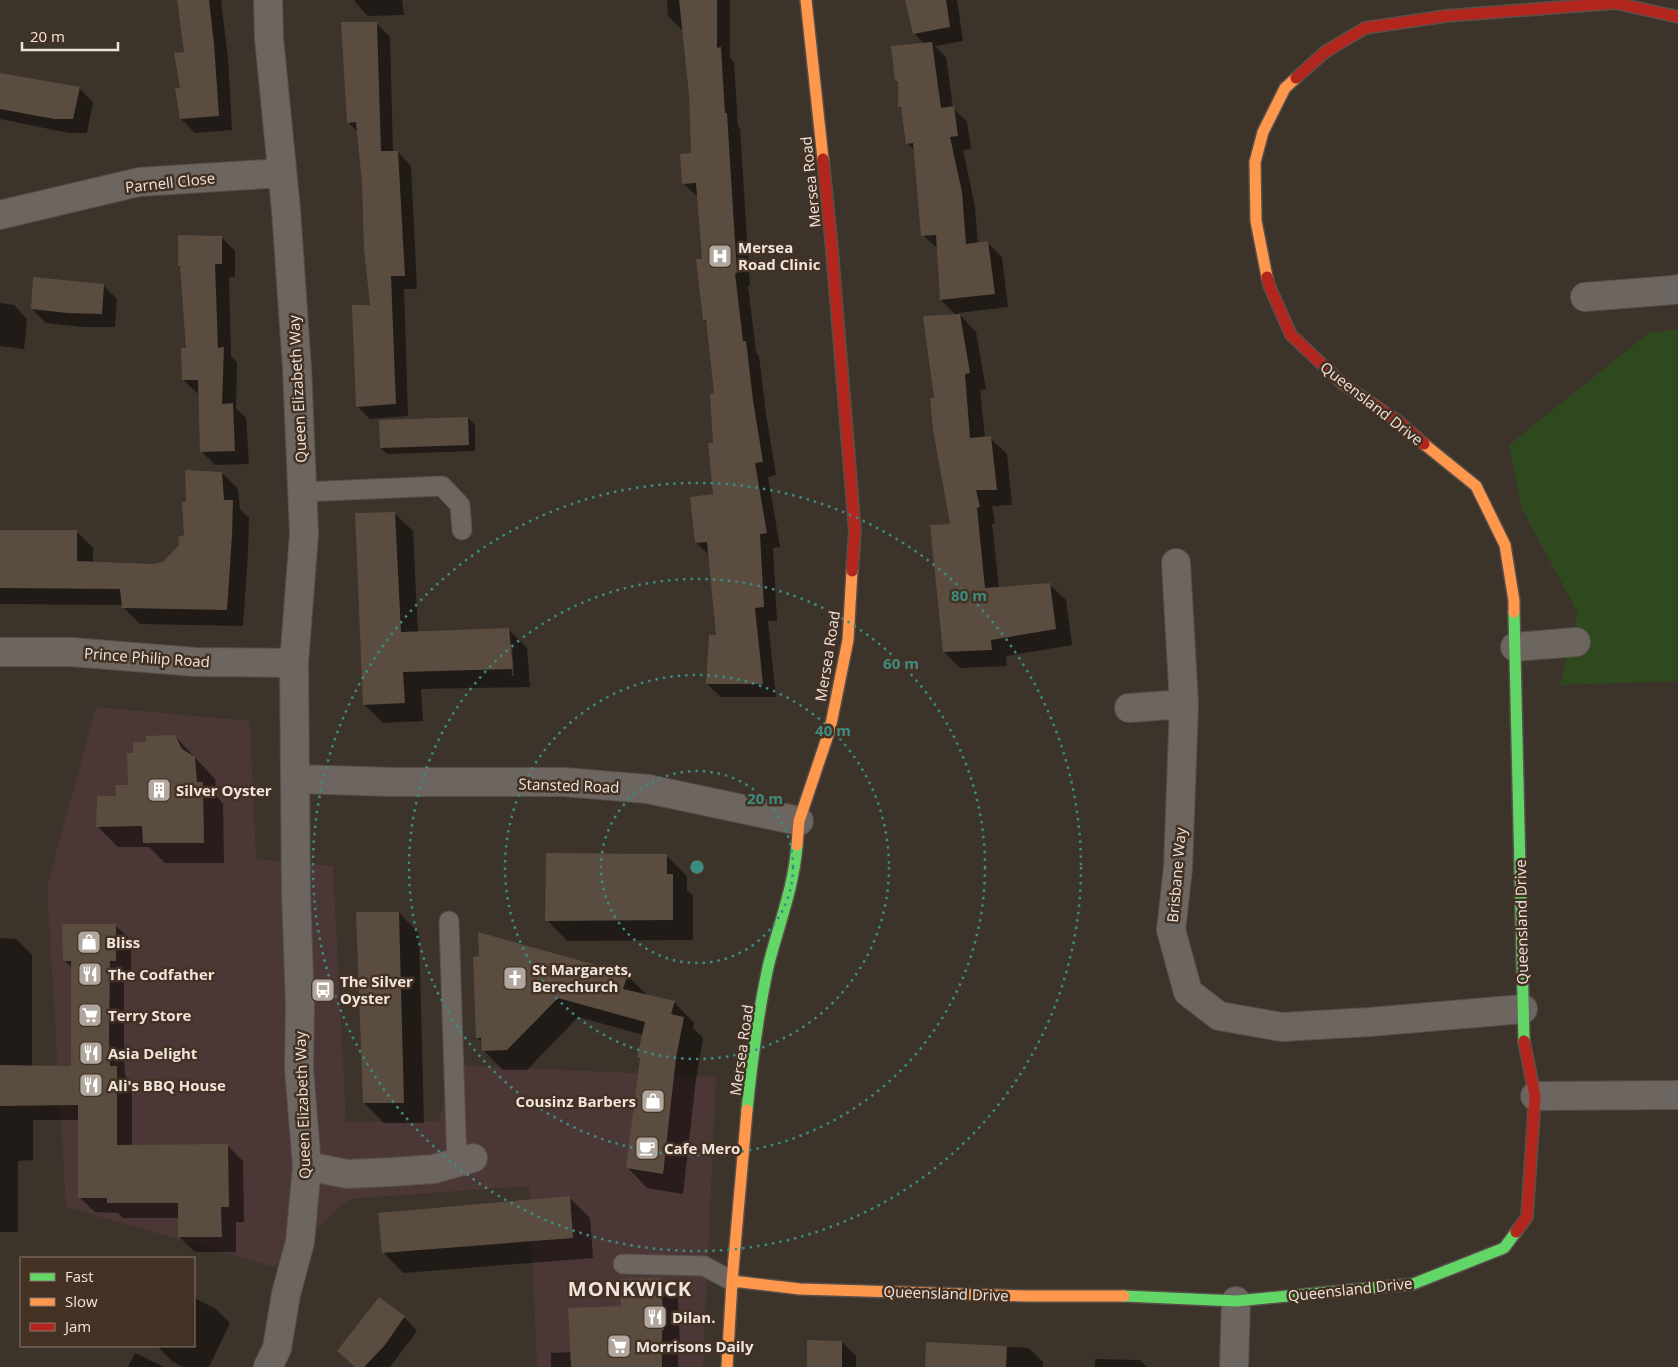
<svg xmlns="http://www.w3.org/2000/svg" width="1678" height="1367" viewBox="0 0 1678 1367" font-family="'Open Sans',sans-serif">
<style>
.commercial{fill:#4b3736}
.green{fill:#2f491f}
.shadow{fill:#0007;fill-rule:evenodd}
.building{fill:#5a4c3f}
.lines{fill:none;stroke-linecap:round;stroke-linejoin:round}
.lane-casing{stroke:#584f49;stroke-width:21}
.street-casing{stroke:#584f49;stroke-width:30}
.fast-casing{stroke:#584f49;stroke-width:14}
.slow-casing{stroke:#584f49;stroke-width:14}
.jam-casing{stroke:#584f49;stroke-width:14}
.lane{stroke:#6d655f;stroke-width:19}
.street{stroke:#6d655f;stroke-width:28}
.fast{stroke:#63d668;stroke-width:11}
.slow{stroke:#ff974d;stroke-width:11}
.jam{stroke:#b3261e;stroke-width:11}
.ring{fill:none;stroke:#3c8c84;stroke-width:2.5;stroke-dasharray:2.5 5}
.labels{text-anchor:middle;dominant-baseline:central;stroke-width:5;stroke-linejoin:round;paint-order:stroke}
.street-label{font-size:15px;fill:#f0e5dc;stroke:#433224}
.poi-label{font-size:15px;font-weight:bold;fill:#f0e5dc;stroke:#433224;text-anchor:start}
.district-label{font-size:20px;font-weight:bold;letter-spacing:1px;fill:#f0e5dc;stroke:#433224}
.centre{fill:#3c8c84;stroke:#433224;stroke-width:2.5}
.ring-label{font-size:15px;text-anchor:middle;font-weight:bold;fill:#3c8c84;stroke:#433224;stroke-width:5;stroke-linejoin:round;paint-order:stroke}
</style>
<rect width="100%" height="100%" fill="#3c332b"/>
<path class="commercial" d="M96,707L250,721L256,859L333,866L346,1122L438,1121L459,1065L716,1077L703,1367H537L529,1186L349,1199L274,1267L66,1207L47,886Z"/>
<path class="green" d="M1678,329V681L1560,685L1578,613L1522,509L1509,445L1649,333Z"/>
<path class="shadow" d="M177,0H221L228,58L232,130L195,133L181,119V89L185,53Z
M355,0H402L404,15L368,16L355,2Z
M667,0H730V58L734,62L738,126L740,128L750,286H748L756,352L759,356L766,414L776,475L768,477L780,547L773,548L777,621H768L776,697H721L707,684L717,636L710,556L697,543L714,495L715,394L708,323L704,320L703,260L698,197L683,183L693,154L690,94L684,30H682L668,16Z
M906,0H957L963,41L935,46L946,57L953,108L967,122L971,149L963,150L975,207L978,244L988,243L1002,257L1008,307L958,313L976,332L986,389L980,390L985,438H990L1007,454L1012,505L992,506L995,523L992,524L999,588L1049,584L1066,600L1072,645L1006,656L1007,666L960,668L944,652L951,525L935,399L956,315L941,300L938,249L923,235L916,152L907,143L903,111L899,107V83L896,80L924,44L914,33Z
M376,23L390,37L393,152H398L411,166L417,289H404L408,416L370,419L357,406L371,306L364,183L359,133L348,122Z
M0,75L79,88L93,102L87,133H69L0,119Z
M221,237L235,251V277H229L231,356L237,362L236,408L246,418L249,464L215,465L201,451L200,393H197L183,380L187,349L182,268L179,266Z
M103,285L117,299L115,327H82L46,323L32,309Z
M0,303L14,305L27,319L24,349L0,346Z
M468,418L475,425V451L387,454L381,448Z
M222,473L238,489L240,509L249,518L248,553L243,626L140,624L123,607V605L0,604V531L77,532L93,548V563L152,565L164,563L180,546Z
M394,513L413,531L418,633L509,630L527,648L530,687L421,689L423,721L383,723L364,704ZM510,647H512L514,676H512Z
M175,736L215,779L217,797L223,804L224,863H165L149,847H118L97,826L117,797L129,786L134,754L147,743Z
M667,856L687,876V890L693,896V940L567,941L547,920Z
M399,913L419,933L424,1123H384L364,1103Z
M115,925L131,940V976H124V1055L125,1075L132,1083V1146H228L243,1161L244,1222H236V1252H195L179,1237V1218H123L118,1213L95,1212L79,1197V1120H33V1160L18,1161V1232H0V938L16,939L32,955V1067H72V968L64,960Z
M475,958L627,975L647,995L674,1002L694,1023L693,1028L703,1038L696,1079L683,1194L647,1188L627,1167L641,1059L639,1057L644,1035L578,1017L527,1070H503L483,1050V1043L477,1038Z
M569,1197L590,1218L593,1258L403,1273L383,1252Z
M661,1279L678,1296L680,1347L678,1346V1367H551V1353L572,1352L622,1307Z
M194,1298L216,1309L230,1323L209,1367H183L172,1361L158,1347L159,1346H194Z
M404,1317L417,1331L390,1367H355Z
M842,1342L856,1356V1367H808Z
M927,1343L1029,1348L1043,1362V1367H926Z
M135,1353L164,1367H128Z
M1095,1359L1140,1360L1147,1367H1095Z"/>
<path class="building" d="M177,0H209L214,43L219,116L180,119L175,88H180L174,53L184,52Z
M679,0H717V48L721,47L725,113H727L737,273H735L743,341H746L753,400L763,462L755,463L767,533L760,534L764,607L755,608L763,684H706L709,635H716L707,542L695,543L690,497L713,494L708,443H713L710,394L714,393L706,320H703L696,259H702L696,183L682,184L680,154L691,153L689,94Z
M905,0H946L950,27L913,34Z
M341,22H377L381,151H398L405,276H391L396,404L356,407L352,305H370L364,249L362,183L356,122L347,123Z
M932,42L941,108L954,106L958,136L950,137L962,192L966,244L988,241L995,294L940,300L936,235L921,236L913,143L906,144L901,107H898V81H895L891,46Z
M0,73L80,87L73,119H54L0,109Z
M178,235L222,236V264H215L218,348L224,347L222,404L233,403L235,451L200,452L198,380H182L181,348H186L180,266H178Z
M33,277L104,284L102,314L67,313L31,309Z
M960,314L970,373L965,374L970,438L991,436L997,490H976L980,507L977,508L985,588L1050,583L1056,629L991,640L992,650L943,652L930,525L950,524L933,430L930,398H934L923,316Z
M468,417L469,445L380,448L379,420Z
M185,470L222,472L224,500H233L232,536L227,610L122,608L120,589L0,588V530H77V561L152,564L163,562L179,545L178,537L184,535L182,502L186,501Z
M395,512L401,632L509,628L513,669L403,672L405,703L363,705L355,513Z
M175,735L182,749L195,757L197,782H203L204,843H143L142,826L96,827L97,796H116L115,785H128L127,753H133V742H146V736Z
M546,853L667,854V874H673V920L545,921Z
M356,912H399L404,1103H363Z
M62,924H116V961H110L109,1039L110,1066H117V1145L228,1144L229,1207H221L222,1237H178V1203H107V1198H78V1105L0,1106V1065L71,1066V961H63Z
M478,932L628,974L623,989L675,1001L671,1014L684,1017L676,1058L663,1174L626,1168L640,1058L637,1057L645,1022L558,998L507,1050L482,1051L481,1038H476L473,957L479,956Z
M570,1196L573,1238L382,1253L378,1213Z
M661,1278L664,1330H662V1367H571L568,1308L621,1306L620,1279Z
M379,1297L405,1316L385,1345L364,1367H355L337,1351Z
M807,1340L842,1341V1367H807Z
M926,1342L1007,1346L1006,1367H925Z"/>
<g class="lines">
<g class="lane-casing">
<path id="lane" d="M302,492L442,486L460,505L462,530
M449,921L457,1164
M623,1264L704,1266L732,1281"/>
</g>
<g class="street-casing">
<path id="street" d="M268,0L269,38L286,210L297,368L304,534L294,663L296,893L300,1005L299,1069L307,1166L300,1242L286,1294L277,1348L268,1367
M0,215L139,182L282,173
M1585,297L1673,290L1678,289
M1176,563L1184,704L1178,868L1171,930L1188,992L1219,1016L1282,1027L1370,1022L1523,1009
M1515,647L1576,642
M0,652H71L196,662L294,663
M1129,708L1184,704
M296,779L393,782H564L648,789L799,821
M1535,1096L1678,1095
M307,1166L347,1174L392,1172L434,1169L473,1158
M1234,1367L1236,1301"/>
</g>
<g class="fast-casing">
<path id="fast" d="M1514,612L1524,1041
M747,1110C752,1061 758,1011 769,963C779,924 794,886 797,845
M1124,1296L1236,1301L1413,1284L1504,1248L1516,1232"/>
</g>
<g class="slow-casing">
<path id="slow" d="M806,0L823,159
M1267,277L1256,221L1255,162L1263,132L1285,88L1296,78
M1424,444L1476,486L1505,545L1514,601V612
M797,845L799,821L830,729L848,640L852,571
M732,1281L800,1289L1028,1296H1124
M727,1367L732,1281L747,1110"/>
</g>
<g class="jam-casing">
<path id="jam" d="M1296,78L1325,52L1365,28L1446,16L1615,3L1678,17
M823,159L832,250L855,532L852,571
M1267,277L1269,285L1291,335L1343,384L1399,422L1424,444
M1516,1232L1527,1217L1535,1096L1524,1041"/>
</g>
<use href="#lane" class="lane"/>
<use href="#street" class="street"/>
<use href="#fast" class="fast"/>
<use href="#slow" class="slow"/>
<use href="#jam" class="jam"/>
</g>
<g class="ring">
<circle cx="697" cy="867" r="96"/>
<circle cx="697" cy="867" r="192"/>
<circle cx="697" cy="867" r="288"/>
<circle cx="697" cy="867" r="384"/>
</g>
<defs>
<g id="hospital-square" transform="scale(1.25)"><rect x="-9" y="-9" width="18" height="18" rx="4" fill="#b1a79e" stroke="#433224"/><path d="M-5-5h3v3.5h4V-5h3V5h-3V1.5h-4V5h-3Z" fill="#fff"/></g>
<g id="building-square" transform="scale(1.25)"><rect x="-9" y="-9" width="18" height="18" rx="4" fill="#b1a79e" stroke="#433224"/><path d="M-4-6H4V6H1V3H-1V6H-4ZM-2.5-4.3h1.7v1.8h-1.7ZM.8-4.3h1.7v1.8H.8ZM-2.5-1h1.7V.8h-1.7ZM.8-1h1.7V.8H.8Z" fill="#fff"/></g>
<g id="shop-square" transform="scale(1.25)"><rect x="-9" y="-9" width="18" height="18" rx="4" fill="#b1a79e" stroke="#433224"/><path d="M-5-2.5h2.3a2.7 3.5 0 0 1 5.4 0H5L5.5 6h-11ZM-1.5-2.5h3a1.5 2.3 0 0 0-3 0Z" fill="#fff"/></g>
<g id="restaurant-square" transform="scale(1.25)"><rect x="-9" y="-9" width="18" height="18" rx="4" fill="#b1a79e" stroke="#433224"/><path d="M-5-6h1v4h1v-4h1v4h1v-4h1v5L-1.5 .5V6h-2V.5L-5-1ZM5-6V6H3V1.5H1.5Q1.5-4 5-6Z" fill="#fff"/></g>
<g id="church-square" transform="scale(1.25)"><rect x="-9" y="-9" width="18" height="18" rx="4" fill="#b1a79e" stroke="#433224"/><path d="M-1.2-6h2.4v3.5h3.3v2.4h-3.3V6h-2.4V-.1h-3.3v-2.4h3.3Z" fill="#fff"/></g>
<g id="bus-square" transform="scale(1.25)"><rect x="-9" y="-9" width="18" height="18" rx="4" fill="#b1a79e" stroke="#433224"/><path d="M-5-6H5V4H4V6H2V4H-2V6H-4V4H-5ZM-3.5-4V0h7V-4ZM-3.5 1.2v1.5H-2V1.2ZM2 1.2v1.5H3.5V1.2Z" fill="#fff"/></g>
<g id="supermarket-square" transform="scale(1.25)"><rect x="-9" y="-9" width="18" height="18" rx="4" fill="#b1a79e" stroke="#433224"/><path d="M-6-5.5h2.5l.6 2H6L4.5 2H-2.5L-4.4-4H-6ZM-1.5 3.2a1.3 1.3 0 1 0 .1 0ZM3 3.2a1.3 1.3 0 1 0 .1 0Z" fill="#fff"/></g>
<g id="cafe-square" transform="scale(1.25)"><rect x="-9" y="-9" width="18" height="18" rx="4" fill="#b1a79e" stroke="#433224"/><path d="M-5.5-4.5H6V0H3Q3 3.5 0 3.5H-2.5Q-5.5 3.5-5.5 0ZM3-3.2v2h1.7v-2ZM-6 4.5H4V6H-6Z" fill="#fff"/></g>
</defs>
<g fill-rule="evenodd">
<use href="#hospital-square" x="720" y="256"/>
<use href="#building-square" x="159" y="790"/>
<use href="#shop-square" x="89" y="942"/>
<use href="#restaurant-square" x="90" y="974"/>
<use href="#church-square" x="515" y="978"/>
<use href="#bus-square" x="323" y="990"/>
<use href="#supermarket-square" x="90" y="1015"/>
<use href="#restaurant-square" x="91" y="1053"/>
<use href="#restaurant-square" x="91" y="1085"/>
<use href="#shop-square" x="653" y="1101"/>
<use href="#cafe-square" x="647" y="1148"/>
<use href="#restaurant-square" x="655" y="1317"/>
<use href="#supermarket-square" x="619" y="1346"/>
</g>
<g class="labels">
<g class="street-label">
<text transform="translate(170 182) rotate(-6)">Parnell Close</text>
<text transform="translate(810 182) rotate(-96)">Mersea Road</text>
<text transform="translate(297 389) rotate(-93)">Queen Elizabeth Way</text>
<text transform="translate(1372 403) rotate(38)">Queensland Drive</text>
<text transform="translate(827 656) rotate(-81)">Mersea Road</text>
<text transform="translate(147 657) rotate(4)">Prince Philip Road</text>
<text transform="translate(569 785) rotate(2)">Stansted Road</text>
<text transform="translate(1176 875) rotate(-85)">Brisbane Way</text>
<text transform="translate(1521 922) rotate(-91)">Queensland Drive</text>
<text transform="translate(741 1050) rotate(-82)">Mersea Road</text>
<text transform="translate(302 1105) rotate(-92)">Queen Elizabeth Way</text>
<text transform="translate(1350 1289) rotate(-6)">Queensland Drive</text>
<text transform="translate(946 1293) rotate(2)">Queensland Drive</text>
</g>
<g class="poi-label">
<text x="738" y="247">Mersea<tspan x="738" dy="17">Road Clinic</tspan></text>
<text x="176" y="790">Silver Oyster</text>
<text x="106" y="942">Bliss</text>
<text x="532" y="969">St Margarets,<tspan x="532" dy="17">Berechurch</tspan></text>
<text x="108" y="974">The Codfather</text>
<text x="340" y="981">The Silver<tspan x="340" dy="17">Oyster</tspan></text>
<text x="108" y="1015">Terry Store</text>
<text x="108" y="1053">Asia Delight</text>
<text x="108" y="1085">Ali's BBQ House</text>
<text x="636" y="1101" text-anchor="end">Cousinz Barbers</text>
<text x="664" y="1148">Cafe Mero</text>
<text x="672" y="1317">Dilan.</text>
<text x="636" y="1346">Morrisons Daily</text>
</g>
<g class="district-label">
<text x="630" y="1288">MONKWICK</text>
</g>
</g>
<circle cx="697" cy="867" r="8" class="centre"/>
<g class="ring-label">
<text x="969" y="601">80 m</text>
<text x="901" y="669">60 m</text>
<text x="833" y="736">40 m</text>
<text x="765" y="804">20 m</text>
</g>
<rect x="20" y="1257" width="175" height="90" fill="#433224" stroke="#887a6e"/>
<rect x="30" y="1273" width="25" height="8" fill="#63d668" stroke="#887a6e"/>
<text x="65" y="1282" font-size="15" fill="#f0e5dc">Fast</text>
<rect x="30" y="1298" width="25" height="8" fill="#ff974d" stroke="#887a6e"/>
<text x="65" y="1307" font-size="15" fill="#f0e5dc">Slow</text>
<rect x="30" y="1323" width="25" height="8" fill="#b3261e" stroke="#887a6e"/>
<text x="65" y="1332" font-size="15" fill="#f0e5dc">Jam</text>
<path d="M22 42v8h96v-8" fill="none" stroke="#f0e5dc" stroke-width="2.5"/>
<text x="30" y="42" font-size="15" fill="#f0e5dc" stroke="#433224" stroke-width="4" paint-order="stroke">20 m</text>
</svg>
